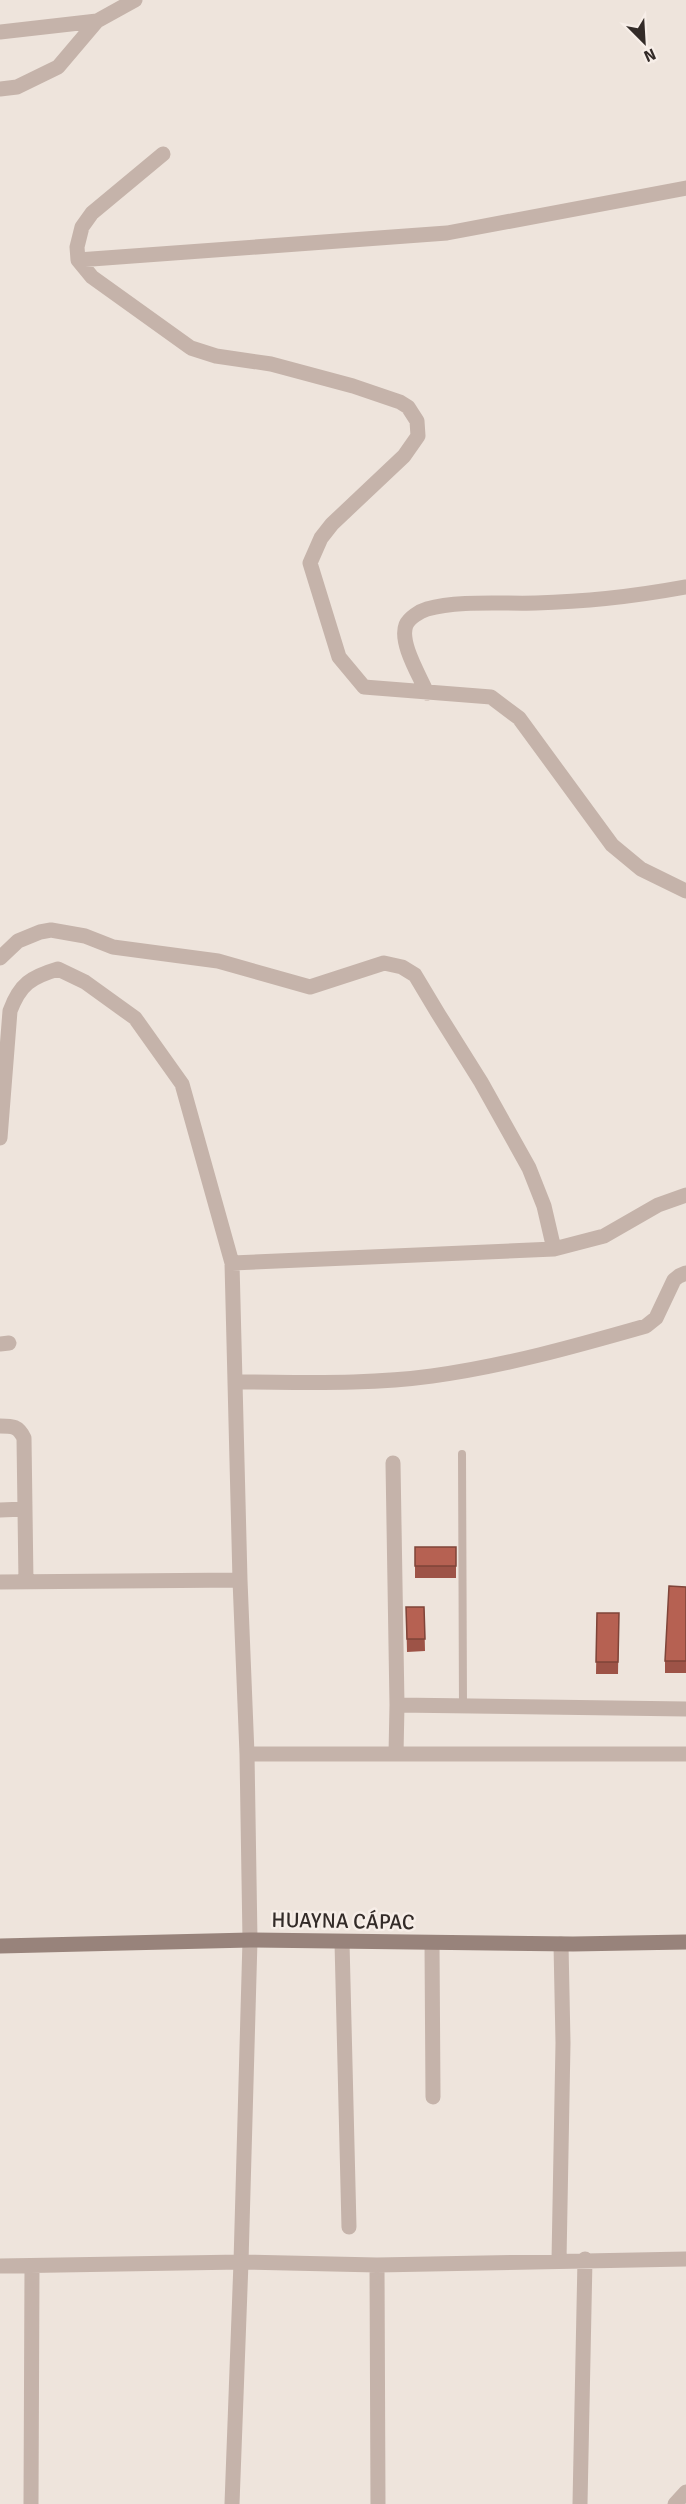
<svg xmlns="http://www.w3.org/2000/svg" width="686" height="2504" viewBox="0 0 686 2504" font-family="Signika,sans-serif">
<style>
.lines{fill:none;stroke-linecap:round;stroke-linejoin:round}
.lane{stroke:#c5b3aa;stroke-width:8}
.street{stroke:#c5b3aa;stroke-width:15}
.secondary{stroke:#98837b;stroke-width:15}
.wall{fill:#9d5347}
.building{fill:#b66152;stroke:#7f4439;stroke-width:1.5}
.labels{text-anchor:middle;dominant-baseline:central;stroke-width:5;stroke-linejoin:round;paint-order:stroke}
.street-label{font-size:21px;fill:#332b28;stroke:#f7eee8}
</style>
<rect width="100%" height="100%" fill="#eee4dc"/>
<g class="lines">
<path class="lane" d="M462,1454L463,1706"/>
<path class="street" d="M0,32L97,21
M0,89L17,87L58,67L97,21L135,0
M163,154L92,213L82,227L77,247L78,260L92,277L191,348L216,356L271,364L353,386L400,402L408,407L417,421L418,436L404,456L332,524L321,538L310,563L339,657L364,687L491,697L519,718L612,845L641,869L686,891
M78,260L447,233L686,188
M427,693C420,676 399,643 406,625C409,618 420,611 427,609C458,600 504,604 536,603C586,602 637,596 686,587
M0,958L18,941L40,932L51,930L85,936L113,947L218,961L310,987L384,963L402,967L415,975L439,1015L481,1082L529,1168L544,1206L554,1249
M0,1138L10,1011C20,984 31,977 58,969L85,982L135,1018L182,1084L232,1263L240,1580L247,1754L250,1940L241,2262L232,2504
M232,1263L554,1249L604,1236L658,1205L686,1195
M0,1344L9,1343
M235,1382C300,1382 367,1385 432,1376C505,1366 576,1346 646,1326L656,1318L674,1280L679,1276L686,1273
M0,1426C13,1426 18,1426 24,1438L26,1582
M393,1463L397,1705L396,1754
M0,1510L25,1509
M0,1582L240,1580
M397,1705L686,1709
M247,1754H686
M342,1942L349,2227
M432,1943L433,2097
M559,2260L563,2043L561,1944
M377,2265L378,2504
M0,2266L241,2262L377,2265L686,2259
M31,2504L32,2267
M580,2504L585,2259
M675,2504L686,2492"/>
<path class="secondary" d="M0,1946L250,1940L573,1944L686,1942"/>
</g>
<path class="wall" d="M415,1547H456V1578H415Z
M686,1587V1673H665V1661Z
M406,1607H424L425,1651L407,1652Z
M597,1613H619L618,1674H596Z"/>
<path class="building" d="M415,1547H456V1566H415Z
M669,1586L686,1587V1661H665Z
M406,1607H424L425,1639H407Z
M597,1613H619L618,1662H596Z"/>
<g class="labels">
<g class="street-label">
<text transform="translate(343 1921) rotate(1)">HUAYNA CÁPAC</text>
</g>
</g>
<g transform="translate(644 42) rotate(156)" stroke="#f7eee8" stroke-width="4.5" paint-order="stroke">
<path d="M0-4.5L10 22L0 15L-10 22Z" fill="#332b28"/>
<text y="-9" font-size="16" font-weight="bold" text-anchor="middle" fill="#332b28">N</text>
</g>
</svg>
